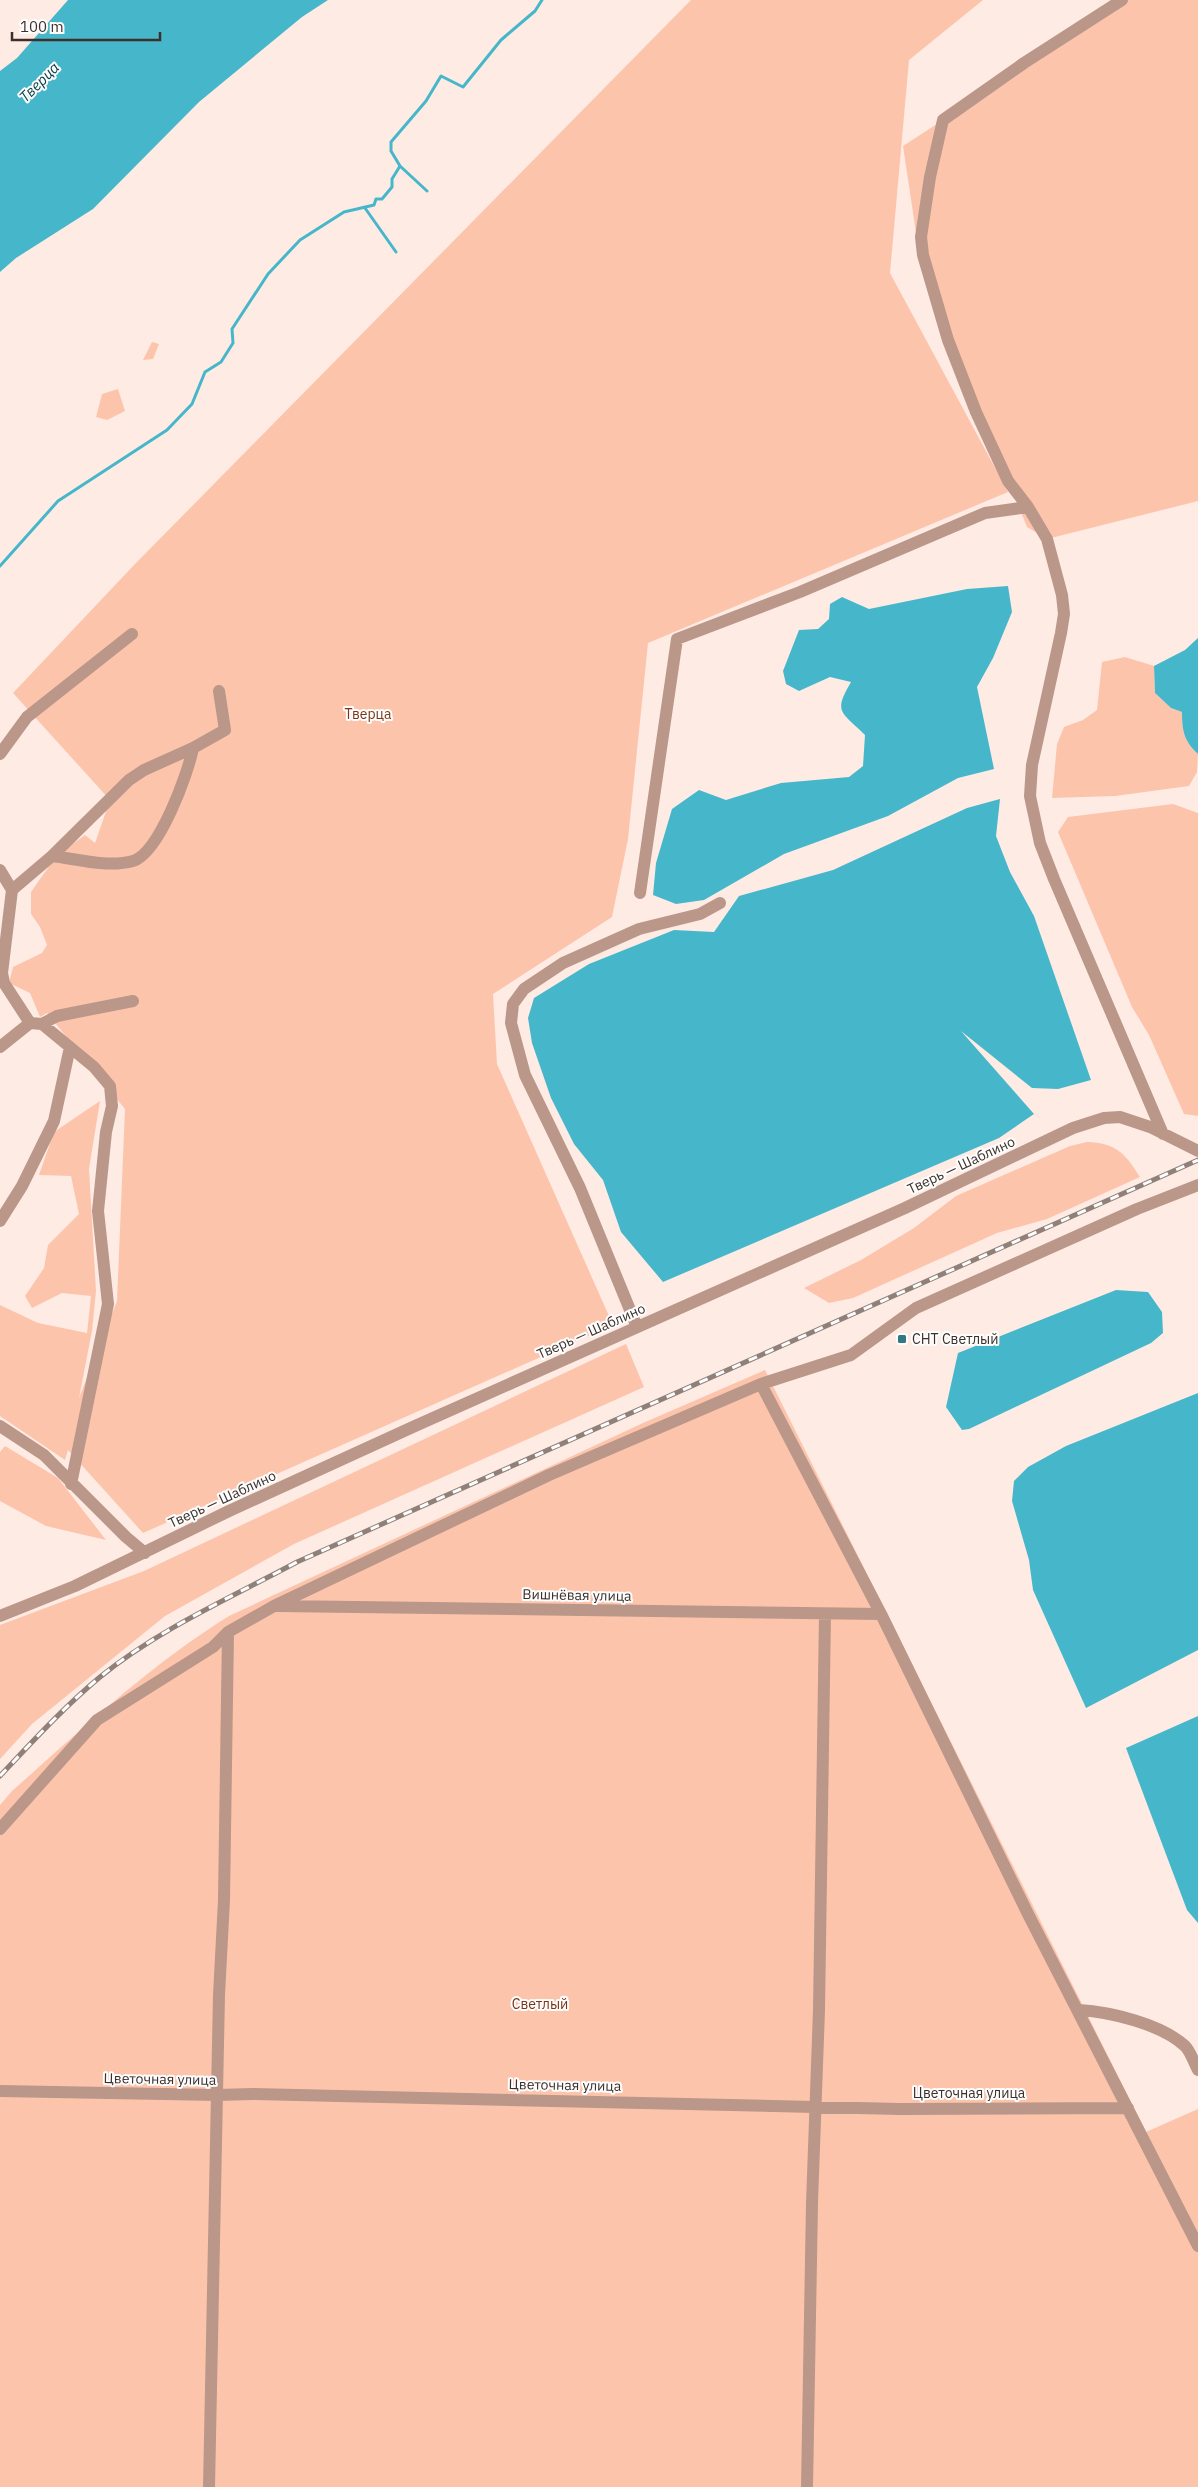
<svg xmlns="http://www.w3.org/2000/svg" width="1198" height="2487" viewBox="0 0 1198 2487" font-family="'IBM Plex Sans',sans-serif">
<style>
.green{fill:#fdc4ac}
.water{fill:#46b7ca}
.lines{fill:none;stroke-linecap:round;stroke-linejoin:round}
.stream{stroke:#46b7ca;stroke-width:3}
.minor{stroke:#ba9789;stroke-width:12}
.rail-casing{stroke:#8f807a;stroke-width:5}
.rail{stroke:#fdfdfd;stroke-width:3;stroke-dasharray:9;stroke-linecap:butt}
.poi-dot{fill:#317884;stroke:#fdfdfd;stroke-width:2}
.labels{text-anchor:middle;dominant-baseline:central;stroke-width:4;stroke-linejoin:round;paint-order:stroke}
.park-label{font-size:14px;fill:#7c3616;stroke:#fdfdfd}
.street-label{font-size:14px;fill:#3b302b;stroke:#fdfdfd}
.poi-label{font-size:14px;fill:#3b302b;stroke:#fdfdfd;text-anchor:start}
.water-label{font-size:15px;font-style:italic;fill:#043b43;stroke:#fdfdfd}
</style>
<rect width="100%" height="100%" fill="#feebe4"/>
<path class="green" d="M691,0H983L909,60L890,273L1008,492L648,643L628,839L612,917L493,994L497,1064L613,1325L143,1533L68,1450L65,1460L0,1416V1305L38,1323L87,1333L91,1296L62,1293L32,1308L25,1296L44,1268L48,1245L79,1214L71,1176L39,1175L54,1132L100,1101L89,1169L96,1291L92,1331L79,1398L117,1301L125,1109L47,1013L40,1017L30,993L9,983L13,967L42,953L47,945L40,927L31,914V892L57,855L85,835L95,843L110,800L13,693L135,564Z
M1121,0H1198V501L1047,539L1027,527L921,266L903,146L1048,52Z
M152,342L159,344L153,359L143,360Z
M118,389L125,411L107,420L96,417L102,394Z
M1125,657L1154,666L1155,693L1171,708L1182,712C1182,731 1184,741 1198,754L1197,772L1189,786L1115,796L1052,798L1057,744L1064,727L1083,720L1097,710L1102,662Z
M1173,804L1198,813V1116L1184,1114L1149,1035L1132,1007L1058,832L1068,817Z
M1087,1142C1116,1143 1125,1153 1140,1177L1047,1219L997,1233L853,1298L829,1303L804,1288L861,1260L914,1228L956,1196L1070,1146Z
M626,1344L644,1387L294,1544L165,1616L32,1724L0,1759V1625L144,1571Z
M765,1370L1146,2132L1198,2109V2487H0V1805L12,1791C81,1730 150,1665 229,1616L643,1423Z
M5,1446L58,1478L106,1540L46,1526L0,1501V1452Z"/>
<path class="water" d="M68,0H328L302,17L199,102L93,209L16,258L0,272V71L17,58Z
M1008,586L1012,612L993,658L977,687L994,769L958,778L888,816L784,854L704,900L676,904L653,895L656,863L672,809L699,790L726,800L781,783L849,777L863,766L865,735C841,711 833,713 851,682L830,677L799,691L786,684L783,671L799,630L818,629L829,619L830,604L842,597L869,609L967,589Z
M1198,638V754C1184,741 1182,731 1182,712L1171,708L1155,693L1154,666L1185,650Z
M1000,799L996,836L1010,872L1034,916L1091,1080L1058,1089L1032,1088L961,1031L1034,1114L999,1138L663,1282L621,1232L603,1180L574,1144L551,1098L532,1043L528,1018L534,998L589,964L674,930L714,932L739,896L833,870L967,808Z
M1116,1290L1148,1292L1162,1312L1163,1333L1151,1343L969,1429L962,1430L946,1407L958,1353Z
M1198,1393V1650L1086,1708L1033,1590L1029,1560L1012,1501L1014,1481L1028,1467L1066,1446Z
M1198,1716V1923L1187,1910L1126,1748Z"/>
<g class="lines">
<path class="stream" d="M427,191L400,166L391,151V142L426,101L441,76L463,87L501,40L535,11L542,0
M365,208L396,252
M0,566L58,501L167,430L192,404L205,372L221,362L233,343L232,329L268,274L300,240L344,212L374,205L376,199H382L392,187V179L400,166"/>
<path class="minor" d="M1122,0L1024,63L943,120L930,177L921,237L923,255L948,340L976,412L1008,481L1028,507L1047,539L1062,595L1064,614L1061,633L1032,765L1030,796L1040,843L1054,879L1163,1134
M0,754L27,717L132,634
M52,856L129,780L144,770L193,748
M0,870L12,890
M640,893L677,639L800,592L985,513L1028,507
M42,1024L30,1023L4,983L2,973L12,890L52,856C77,859 108,868 133,861C159,853 188,774 193,748L225,730L219,691
M0,1047L30,1023
M0,1221L22,1186L54,1121L70,1047
M637,1327L580,1188L525,1075L511,1023L513,1004L524,989L563,963L639,929L700,914L720,903
M761,1384L881,1614L1028,1914L1198,2246
M0,1426L44,1455L126,1537L145,1553
M71,1484L108,1304L98,1211L106,1132L112,1106L110,1086L94,1067L42,1024L57,1016L133,1001
M278,1606L881,1614
M0,1616L75,1586L229,1511L415,1426L905,1208L1073,1128L1104,1118L1120,1117L1150,1127L1198,1151
M0,1829L97,1720L213,1647L228,1632
M1079,2010C1111,2012 1161,2024 1185,2046C1191,2052 1194,2063 1198,2070
M0,2091L217,2095L253,2094L900,2109L1128,2108
M209,2487L219,1995L224,1900L228,1632L274,1606L549,1475L761,1384L851,1355L916,1308L1137,1209L1198,1185
M807,2487L812,2203L819,2010L825,1614"/>
<g class="rail-casing">
<path id="rail" d="M0,1776C32,1742 64,1707 100,1677C159,1629 230,1598 297,1562L1198,1160"/>
</g>
<use href="#rail" class="rail"/>
</g>
<rect class="poi-dot" x="897" y="1334" width="10" height="10" rx="2.5"/>
<g class="labels">
<g class="park-label">
<text x="368" y="714">Тверца</text>
<text x="540" y="2004">Светлый</text>
</g>
<g class="street-label">
<text transform="translate(961 1165) rotate(-25)">Тверь — Шаблино</text>
<text transform="translate(591 1331) rotate(-24)">Тверь — Шаблино</text>
<text transform="translate(222 1499) rotate(-25)">Тверь — Шаблино</text>
<text transform="translate(577 1595) rotate(1)">Вишнёвая улица</text>
<text transform="translate(160 2079) rotate(1)">Цветочная улица</text>
<text transform="translate(565 2085) rotate(1)">Цветочная улица</text>
<text x="969" y="2093">Цветочная улица</text>
</g>
<g class="poi-label">
<text x="912" y="1339">СНТ Светлый</text>
</g>
<g class="water-label">
<text transform="translate(39 82) rotate(-45)">Тверца</text>
</g>
</g>
<path d="M12 32v8h148v-8" fill="none" stroke="#3b302b" stroke-width="2.5"/>
<text x="20" y="32" font-size="15" fill="#3b302b" stroke="#fdfdfd" stroke-width="4" paint-order="stroke">100 m</text>
</svg>
